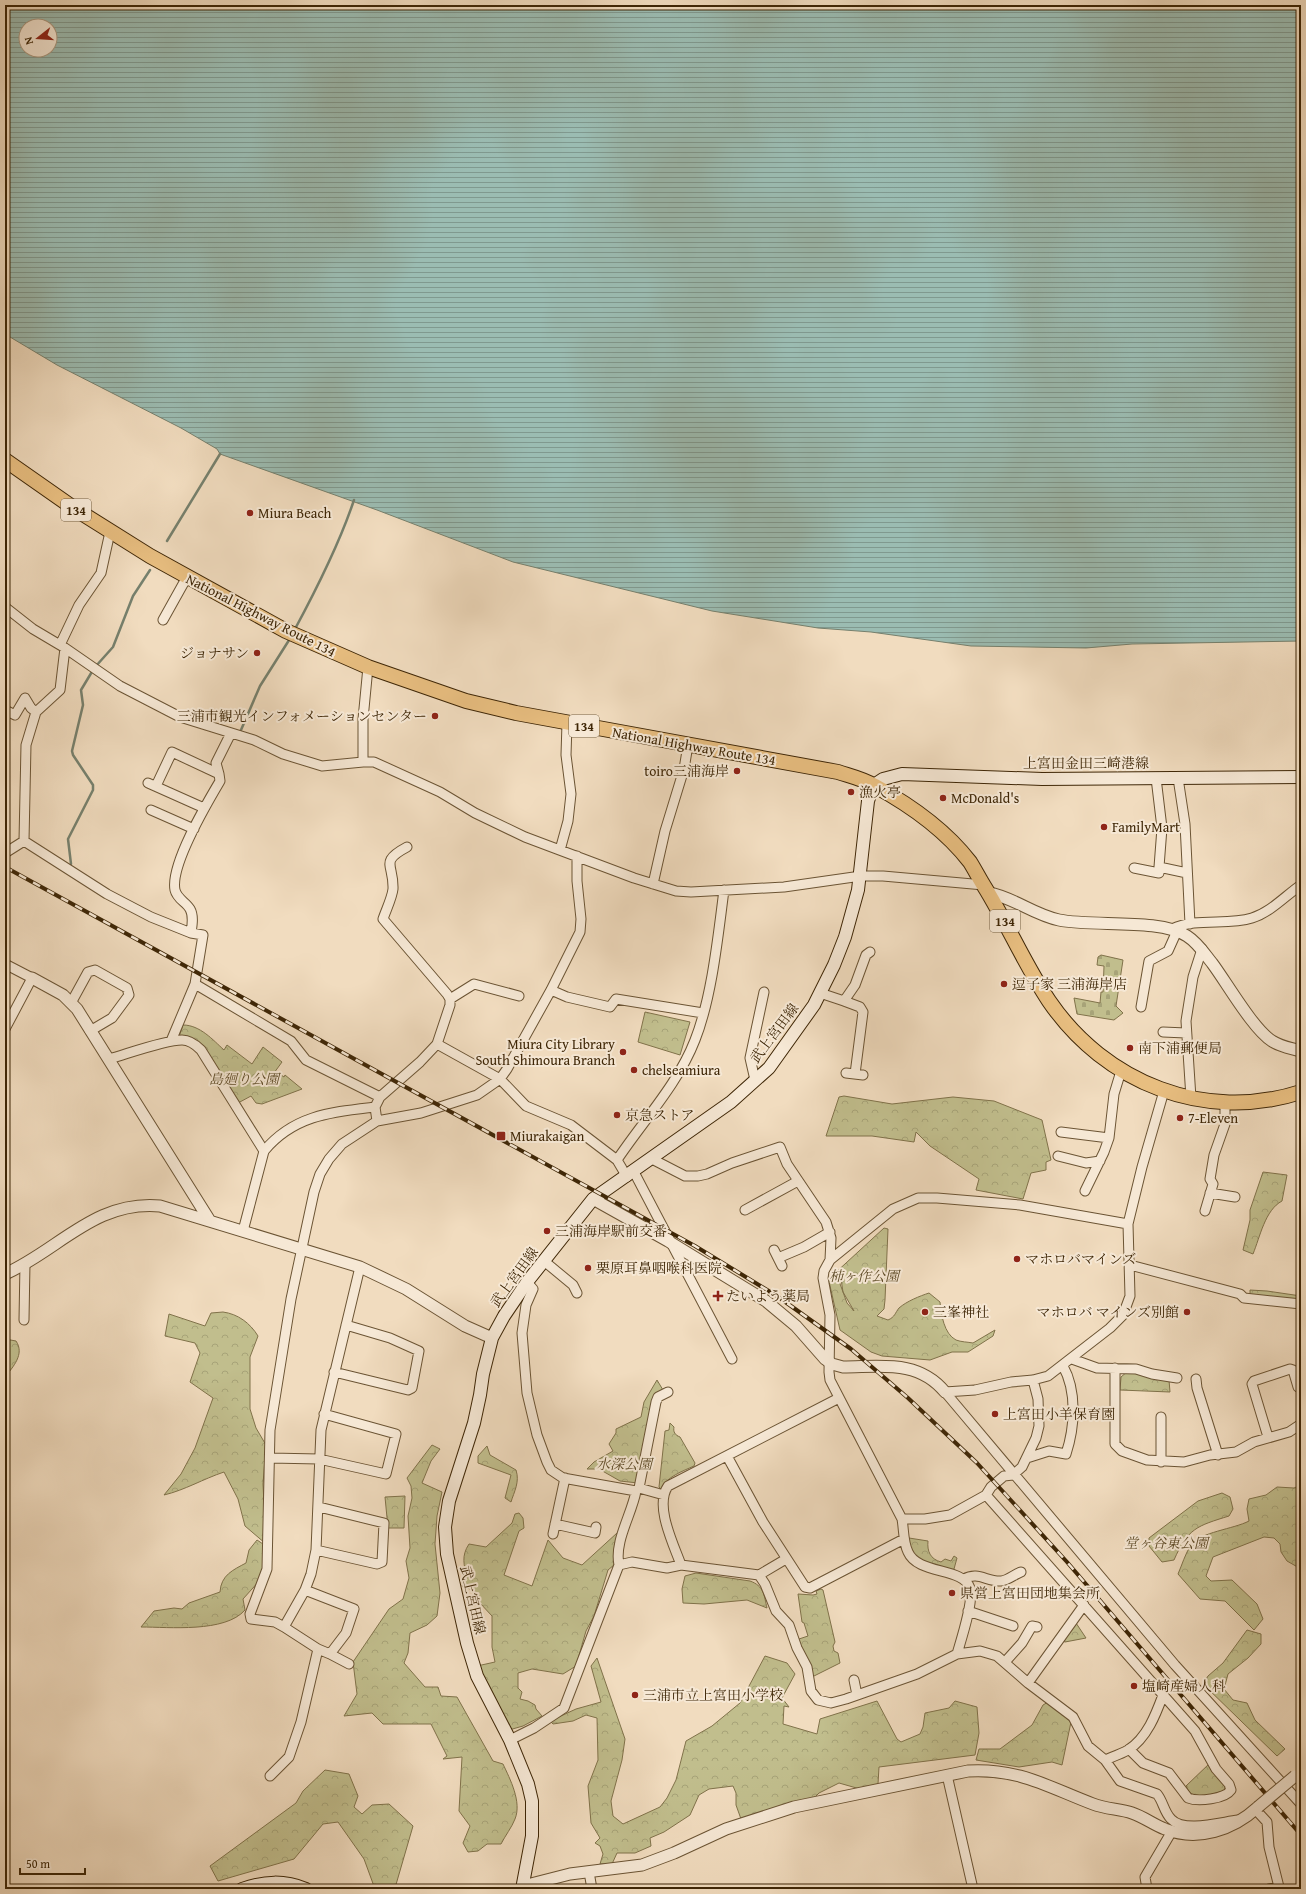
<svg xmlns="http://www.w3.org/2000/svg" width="1306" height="1894" viewBox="0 0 1306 1894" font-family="'Gentium Book Plus','Noto Serif JP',serif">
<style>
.forest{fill:url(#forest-crowns);stroke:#80724a}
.cemetery{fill:url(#cemetery-stones);stroke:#80724a}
.water{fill:url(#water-rules);stroke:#76806d;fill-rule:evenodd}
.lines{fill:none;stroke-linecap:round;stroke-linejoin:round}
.stream{stroke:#76806d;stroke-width:2.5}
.minor-casing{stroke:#6b5434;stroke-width:11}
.tertiary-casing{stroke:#6b5434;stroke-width:13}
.secondary-casing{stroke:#3e2606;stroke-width:14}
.trunk-casing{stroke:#3e2606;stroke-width:16}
.minor{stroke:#f6e8d5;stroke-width:9}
.tertiary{stroke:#f6e8d5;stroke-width:11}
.secondary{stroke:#f6e8d5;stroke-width:12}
.trunk{stroke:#e8be80;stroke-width:14}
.rail-casing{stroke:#3e2606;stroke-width:4}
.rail{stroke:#f6e8d5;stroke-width:2.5;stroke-dasharray:8;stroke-linecap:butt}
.tertiary-bridge-casing{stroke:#6b5434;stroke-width:13;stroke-linecap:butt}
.tertiary-bridge{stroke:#f6e8d5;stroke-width:11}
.poi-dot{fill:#8f2418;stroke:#f6e8d5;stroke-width:1.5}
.labels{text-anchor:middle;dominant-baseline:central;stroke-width:4;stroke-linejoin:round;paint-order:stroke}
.shield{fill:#f6e8d5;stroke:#756044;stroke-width:1}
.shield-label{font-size:13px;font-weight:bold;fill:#3e2606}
.poi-label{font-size:14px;fill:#3e2606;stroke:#f6e8d5;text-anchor:start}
.street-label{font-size:14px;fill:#3e2606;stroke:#f6e8d5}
.park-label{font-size:14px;font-style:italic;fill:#5f4c28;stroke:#f6e8d5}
</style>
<defs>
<pattern id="forest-crowns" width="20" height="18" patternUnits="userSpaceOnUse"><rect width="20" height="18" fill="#c1be8d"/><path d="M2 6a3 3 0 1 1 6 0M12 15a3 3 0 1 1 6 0" fill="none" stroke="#a7a378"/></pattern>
<pattern id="cemetery-stones" width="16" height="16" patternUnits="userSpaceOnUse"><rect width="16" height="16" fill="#c1be8d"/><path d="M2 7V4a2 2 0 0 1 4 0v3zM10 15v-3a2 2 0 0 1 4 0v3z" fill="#a7a378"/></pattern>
<pattern id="water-rules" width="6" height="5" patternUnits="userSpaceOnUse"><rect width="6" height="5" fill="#9bbcb2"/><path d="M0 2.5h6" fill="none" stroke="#80998f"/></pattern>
</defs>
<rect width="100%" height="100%" fill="#f1dcbf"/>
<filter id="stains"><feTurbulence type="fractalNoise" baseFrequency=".005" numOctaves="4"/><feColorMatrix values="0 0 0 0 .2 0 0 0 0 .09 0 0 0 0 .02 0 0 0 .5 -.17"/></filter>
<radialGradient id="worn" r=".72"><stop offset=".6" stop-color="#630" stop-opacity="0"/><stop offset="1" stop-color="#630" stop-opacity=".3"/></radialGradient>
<path class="forest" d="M645,1012L690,1022L680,1055L638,1042Z
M183,1025C200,1025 213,1040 224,1050L227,1045L252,1064L263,1047L282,1062L274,1073L276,1074L278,1073L284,1077L285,1075L302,1089L262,1104L256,1103L251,1096L238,1103L205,1051L179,1037Z
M844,1096L892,1104L953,1097L994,1101L1042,1120L1051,1160L1046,1162V1170L1031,1173L1023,1199L976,1190L979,1179L930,1146L916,1132L914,1142L872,1136H826L839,1097Z
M1263,1172L1287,1175L1282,1201C1265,1210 1260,1237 1253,1254L1243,1250L1250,1220V1210Z
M884,1228L888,1229L885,1300L884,1309L877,1316L888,1320C895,1317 895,1313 899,1308C907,1301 920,1296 929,1293L940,1302C941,1314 944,1334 956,1340C961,1342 968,1342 973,1343L995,1330L993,1336L968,1352H952L930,1360L882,1356L871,1352L840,1330L828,1277L839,1281L847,1303L854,1311L843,1292L841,1279L833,1275Z
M1250,1290L1267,1291L1301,1296V1303L1250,1297Z
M223,1312C238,1314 250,1323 258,1336L250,1357V1409L256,1428L266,1445L263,1484L266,1544L245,1526L238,1499L224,1472C203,1479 185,1490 164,1495L181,1474L195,1448L213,1398L190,1382L200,1353L195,1343L165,1336L169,1314L205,1326L211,1313Z
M5,1339L16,1341C25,1354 13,1367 5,1377Z
M1128,1371L1169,1380L1170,1392L1120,1390L1121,1377Z
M657,1380L663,1390L638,1483L620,1481L599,1469H587L594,1462L613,1451L609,1444L616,1433V1429L641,1417L644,1402Z
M670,1423L674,1427C673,1432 675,1435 680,1437L695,1463L694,1466C683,1471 666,1477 661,1489L659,1487L665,1431L669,1430Z
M432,1445L440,1449L431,1461L422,1483L442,1492L437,1516L435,1544L440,1593L437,1616L427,1625L410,1633L408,1653L404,1663L425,1687H438L441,1696L457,1697L493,1761L503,1764C510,1779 522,1802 515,1819C512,1827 505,1836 501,1844H487L478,1851L468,1852L463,1843L470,1826L459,1811L462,1757L443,1759L447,1756L431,1724H383L372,1713L344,1716L357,1694L353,1662L389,1609L403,1599L409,1578L406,1561L410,1548L408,1516L412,1498L411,1486L407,1478Z
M487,1446L490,1455L516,1470C520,1482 514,1492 511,1502L505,1498L511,1475L478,1463V1456Z
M1301,1485V1569L1287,1561L1281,1552L1280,1544L1274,1538L1264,1537L1213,1557L1206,1576L1211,1581L1232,1580L1257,1604L1263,1619L1254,1630L1225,1601L1200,1599L1178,1574C1182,1565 1185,1554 1191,1545C1200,1532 1234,1529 1249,1521L1247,1509L1249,1499L1266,1495L1277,1487L1294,1488Z
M1222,1493L1230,1497L1233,1509L1229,1516C1197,1526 1188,1528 1174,1560L1162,1562L1149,1546V1538L1198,1501Z
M405,1496L404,1528H388L385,1497Z
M519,1513L523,1518L524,1528L519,1531L504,1575L532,1586L548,1540L563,1558L582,1565L617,1533L620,1532L614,1565L608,1570L594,1616L586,1631L576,1666L563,1674L532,1669L518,1673V1688L522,1692L520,1699L528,1701L535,1705L536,1709L542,1716L523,1726L509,1730L477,1666L495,1662L492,1647V1616L479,1602L475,1591L462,1586L467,1578C464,1565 461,1556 469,1544L486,1547L512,1523L515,1514Z
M909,1538L928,1541C927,1551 930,1559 941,1562L945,1559L951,1561L954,1556L957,1558L954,1569L951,1571L915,1558L908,1544Z
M257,1540L266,1546L261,1579L243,1599L245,1610C225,1633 169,1627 141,1627L154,1611L174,1608L182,1609L189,1603L220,1592C221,1575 233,1570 246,1563L249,1550Z
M696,1573L750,1581C764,1586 764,1595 767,1608L747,1600L704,1604L683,1603L682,1589L685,1576Z
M821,1589L823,1590L835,1642L833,1646L834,1651L838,1653L840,1663L812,1677L796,1640L808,1636L804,1623L802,1622L798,1594L813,1595L817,1594L816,1591Z
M1076,1623L1086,1638L1065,1642L1063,1641Z
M1247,1630L1261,1634V1644L1248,1658L1228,1674L1224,1689L1233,1700L1247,1703L1255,1720L1285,1749L1277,1756L1203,1684L1208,1676L1223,1663Z
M765,1656L787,1663L795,1674L782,1698L789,1707L784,1706L783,1724L817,1734L820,1719L877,1701L897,1739L901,1742L920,1734L923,1727L925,1713L949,1708L955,1701L977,1707L979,1733L975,1755L879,1767L878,1784L860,1789L839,1783L819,1793L815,1797L741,1819L736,1805V1793L733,1786L709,1789L699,1795L690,1815L664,1832L650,1838L651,1846L635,1853H617L612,1864H600L603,1854L600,1846L595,1843L600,1838L591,1823L588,1786L598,1760L597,1718L586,1715L573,1721L553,1724L550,1721L576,1709L601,1702L591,1666L597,1658L625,1739L622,1760L611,1801L613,1816L623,1824L660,1807L667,1798L676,1780L686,1741L712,1726L740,1703Z
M1048,1702L1071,1722L1062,1765L1052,1762L1019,1767L976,1760L979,1749H1000L1032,1725L1043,1705Z
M1210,1763L1226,1785L1224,1791C1210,1794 1192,1803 1186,1786Z
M325,1770L349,1774L358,1796L354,1807L362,1814L372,1805L389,1804L413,1826L395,1888L397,1889H375L364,1859L338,1822L323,1824L294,1859L218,1881L210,1866L296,1803L303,1791Z"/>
<path class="cemetery" d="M1101,955L1123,960L1116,1006L1123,1013L1114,1020L1077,1014L1074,998L1100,1003L1101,992H1103L1104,966L1097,965L1098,957Z"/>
<path class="water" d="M5,5H1301V641L1132,644L1086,648L971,646L871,632L818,628L712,611L513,562L377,510L220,454L217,449L181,428L57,365L5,334ZM26,26H50V50H26Z"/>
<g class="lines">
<path class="stream" d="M167,541L220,454
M295,629C316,590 340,542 354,500
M96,666L113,647L133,596L150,570
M241,730L260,686L291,637
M71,864L68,839L93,790V785L73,755L72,751L83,705L81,690L93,670"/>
<g class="minor-casing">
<path id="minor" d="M5,607L33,629L65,648L120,686L180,717L254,740L283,754L322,766L363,762H374L440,792L475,813L525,837L634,878L676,891L691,892L784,887L861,876H883L984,885
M163,620L187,577
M60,645L79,605L101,573L110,532
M5,710L15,715L25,698L31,708L36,712
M363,762V719L368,667
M219,774L216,763L231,733
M1156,778L1162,828L1159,867L1187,873
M1178,778L1185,824L1190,924
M148,783L204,808
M156,786L172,752L219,774L220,781C207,803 170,865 175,890C177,899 186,902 190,909C194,916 192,926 191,933L203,935L195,984L171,1041
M151,810L194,829
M24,841L107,894L151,917L191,933
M560,850L568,821L571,794L566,755L567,723
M5,853L24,841L26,745L36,712L60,690L65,648
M1134,868L1159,873V867
M653,884L665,831L684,769L688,745
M1172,929C1197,917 1227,926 1252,918C1271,912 1285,896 1301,885
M5,964L32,978L5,1029
M195,984L291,1041L306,1060L380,1097L375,1107L377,1121
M551,990L567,997L610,1007L616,999L703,1013
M820,993L844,1001L855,985L866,955L870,952
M450,999L474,984L519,996
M844,1001L860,1007L863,1012L855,1074
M71,1003L88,972L95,970L127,988L129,995L112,1018L90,1031
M1141,1007L1149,961L1168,951L1177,931
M1163,1032L1186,1033
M437,1044L500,1079L526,1106L571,1125L617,1160L627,1177
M109,1059C127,1054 165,1040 182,1040C190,1040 196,1045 201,1050L264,1151L243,1231
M846,1073L863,1075
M755,1080L750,1058L764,992
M380,1097L420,1062L437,1044L450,1005V999L447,994L383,919C386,910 392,898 393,889C394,864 379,862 407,847
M1191,1098L1186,1021L1193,977L1202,949
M1061,1132L1109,1138
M264,1151C294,1115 332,1112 375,1107
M1058,1156L1086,1163L1100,1161
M652,1159L685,1176H698L707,1174L732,1163L780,1147L787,1164L826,1222L831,1238L830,1260
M617,1160C643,1121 678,1084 695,1040C712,997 718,936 724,890
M634,1172L732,1359
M1085,1191L1104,1152L1109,1138L1114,1094L1121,1071
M1210,1193L1235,1197
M745,1210L798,1181
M1205,1211L1213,1184L1210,1179L1214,1155L1225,1124V1102
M1128,1224L1020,1205L937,1198H918L893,1209L830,1260L824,1271L823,1278L830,1315L829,1372L830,1380L902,1519C904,1530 903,1542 908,1552C918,1575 963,1567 970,1588C974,1601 961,1640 957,1654L980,1651L997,1656L1028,1683L1073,1717L1088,1746L1105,1760L1120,1781L1157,1794C1163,1801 1164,1812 1171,1819C1184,1833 1221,1822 1238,1820
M774,1250L782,1266
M778,1258L804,1247L830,1232
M544,1261L573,1285L577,1293
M1130,1265L1240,1294L1244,1298L1301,1304
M360,1267L321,1430L316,1550L311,1574L305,1590L284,1627L275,1622L251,1619L250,1614L267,1569L270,1430L291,1299L314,1192L320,1174L329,1159L342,1144L377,1121L421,1113L477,1095L500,1079L507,1069L551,990L580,932L581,919L577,881V856
M527,1282L533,1289L526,1305L522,1333L527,1393L537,1435L547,1462L551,1470L563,1478L636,1491L639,1488L664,1495
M24,1320L25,1263
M1072,1359L1097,1368L1136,1369L1152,1374L1177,1378
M1115,1368V1444L1122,1451L1147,1460L1184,1462L1210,1455L1236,1452L1254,1442L1289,1432L1301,1424
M334,1372L408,1390L412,1388L419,1351L390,1338L346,1325
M1196,1379L1197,1388L1218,1455
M945,1392L1175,1665L1301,1804
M945,1392L975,1390L1011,1382L1033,1380L1048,1376L1110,1328L1123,1315L1130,1296L1128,1224L1142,1167L1164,1091
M1268,1437L1252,1384L1254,1381L1290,1369L1293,1370L1298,1387L1301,1389
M727,1456L763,1522L805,1587L810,1588L904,1539
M270,1458L319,1459L386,1474L396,1434L324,1414
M1027,1458L1049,1451L1066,1454C1075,1427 1077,1391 1063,1366
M1161,1462V1417
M639,1488L656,1402L658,1397L668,1392
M986,1495L1195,1731L1216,1769L1229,1784L1231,1790C1225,1799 1198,1802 1188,1798L1169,1773L1143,1763L1129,1749
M902,1519H925L950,1515L986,1495L991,1487L1004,1476L1013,1475L1022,1467L1036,1438L1039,1426L1038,1399L1033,1380
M555,1524L595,1533L596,1527
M553,1534L565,1478
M316,1550L377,1564L382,1562L384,1523L319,1507
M619,1565C614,1541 632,1514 636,1491
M681,1565C674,1545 654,1506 668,1486L839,1398
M759,1575L765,1584L776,1611L789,1625L797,1648L807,1667L811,1691L818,1700L831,1703L846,1699L917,1674L957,1654
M964,1579C978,1571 987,1582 1001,1581C1007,1581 1015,1574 1021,1572
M968,1611L1013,1626
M284,1627L318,1649L330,1654L346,1633L354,1609L305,1590
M330,1654L349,1664
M1005,1662L1022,1643L1032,1626L1037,1627
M854,1680L857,1695
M1028,1683L1084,1605
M510,1740L534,1728L564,1708L619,1565L632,1562L667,1568L681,1565L759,1575L786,1559
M1105,1760C1112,1757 1121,1754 1128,1750C1147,1738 1156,1714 1163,1695
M947,1775L973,1889
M270,1776L289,1757L301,1722L318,1649
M1255,1809L1267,1822L1269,1847L1279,1887L1269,1889
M589,1872L592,1889
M1147,1889L1145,1877L1172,1831"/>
</g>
<g class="tertiary-casing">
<path id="tertiary" d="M989,893C1013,897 1034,915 1059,920C1094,927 1160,918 1187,936C1198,943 1204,953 1212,963C1227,983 1253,1029 1272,1041C1281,1047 1291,1048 1301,1051
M32,978L63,995L77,1009L210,1221
M593,1199L668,1241L766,1301L796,1326L825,1359L832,1364L843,1367C880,1367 918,1359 945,1392
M5,1274C59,1250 95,1200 160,1206L360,1267L406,1289L465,1326L492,1338
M523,1886L570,1874L642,1865L674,1853L726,1829L794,1807L968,1771C1019,1768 1048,1787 1093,1804C1106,1809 1120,1809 1132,1813C1144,1817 1154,1825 1165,1829C1198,1842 1233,1830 1258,1807"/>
</g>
<g class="secondary-casing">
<path id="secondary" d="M242,1889C265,1881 284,1880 306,1889
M522,1889L532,1836V1801L528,1784L510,1740L477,1676L467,1643L447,1554L445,1527L449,1501L474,1423L480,1395L483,1374L492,1338L504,1316L527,1282L593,1199L731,1102L769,1068L814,1005L834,965L845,937L858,890L868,801L871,792L874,785L883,779L902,774L1042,779L1301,777"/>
</g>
<g class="trunk-casing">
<path id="trunk" d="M5,460L75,509L150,556L286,631L368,667L466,701L516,713L838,772C850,776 864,779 875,786C910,805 946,831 970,862C975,870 979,878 984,886C1007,923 1025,965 1049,1001C1105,1083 1205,1123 1301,1092"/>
</g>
<use href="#minor" class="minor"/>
<use href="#tertiary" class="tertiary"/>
<use href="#secondary" class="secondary"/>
<use href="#trunk" class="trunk"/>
<g class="rail-casing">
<path id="rail" d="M5,867L695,1246L777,1296L851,1349L908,1398L977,1463L1067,1562L1301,1835"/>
</g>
<use href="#rail" class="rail"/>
<g class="tertiary-bridge-casing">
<path id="tertiary-bridge" d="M1258,1807L1295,1776"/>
</g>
<use href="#tertiary-bridge" class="tertiary-bridge"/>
</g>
<g class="poi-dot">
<circle cx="250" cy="513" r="4"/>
<circle cx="257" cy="653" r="4"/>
<circle cx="435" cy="716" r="4"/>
<circle cx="737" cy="771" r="4"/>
<circle cx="851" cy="792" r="4"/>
<circle cx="943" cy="798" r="4"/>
<circle cx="1104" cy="827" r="4"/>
<circle cx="1004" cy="984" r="4"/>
<circle cx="1130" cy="1048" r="4"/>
<circle cx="623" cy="1052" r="4"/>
<circle cx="634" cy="1070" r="4"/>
<circle cx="617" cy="1115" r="4"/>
<circle cx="1180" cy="1118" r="4"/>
<rect x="496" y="1131" width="10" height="10" rx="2"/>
<circle cx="547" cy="1231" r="4"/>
<circle cx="1017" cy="1259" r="4"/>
<circle cx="588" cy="1268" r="4"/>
<path d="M716 1290h4v4h4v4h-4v4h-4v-4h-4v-4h4z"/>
<circle cx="925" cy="1312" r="4"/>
<circle cx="1187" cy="1312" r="4"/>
<circle cx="995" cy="1414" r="4"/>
<circle cx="952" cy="1593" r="4"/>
<circle cx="1134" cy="1686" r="4"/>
<circle cx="635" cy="1695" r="4"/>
</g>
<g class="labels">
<g class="shield">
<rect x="61" y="499" width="30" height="22" rx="3"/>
<rect x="569" y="715" width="30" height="22" rx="3"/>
<rect x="990" y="910" width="30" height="22" rx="3"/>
</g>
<g class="shield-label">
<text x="76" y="510">134</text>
<text x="584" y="726">134</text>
<text x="1005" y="921">134</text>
</g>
<g class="poi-label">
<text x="258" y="513">Miura Beach</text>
<text x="249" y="653" text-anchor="end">ジョナサン</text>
<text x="427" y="716" text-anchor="end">三浦市観光インフォメーションセンター</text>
<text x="729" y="771" text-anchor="end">toiro三浦海岸</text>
<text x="859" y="792">漁火亭</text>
<text x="951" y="798">McDonald's</text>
<text x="1112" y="827">FamilyMart</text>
<text x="1012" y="984">逗子家 三浦海岸店</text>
<text x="615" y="1044" text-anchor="end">Miura City Library<tspan x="615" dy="16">South Shimoura Branch</tspan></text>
<text x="1138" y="1048">南下浦郵便局</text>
<text x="642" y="1070">chelseamiura</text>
<text x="625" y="1115">京急ストア</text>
<text x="1188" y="1118">7-Eleven</text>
<text x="510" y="1136">Miurakaigan</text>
<text x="555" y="1231">三浦海岸駅前交番</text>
<text x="1025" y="1259">マホロバマインズ</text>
<text x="596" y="1268">栗原耳鼻咽喉科医院</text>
<text x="726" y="1296">たいよう薬局</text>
<text x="933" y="1312">三峯神社</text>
<text x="1179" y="1312" text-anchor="end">マホロバ マインズ別館</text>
<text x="1003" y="1414">上宮田小羊保育園</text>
<text x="960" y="1593">県営上宮田団地集会所</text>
<text x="1142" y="1686">塩崎産婦人科</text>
<text x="643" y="1695">三浦市立上宮田小学校</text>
</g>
<g class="street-label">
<text transform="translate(261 615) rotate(27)">National Highway Route 134</text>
<text transform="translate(694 746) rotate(10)">National Highway Route 134</text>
<text x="1086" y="763">上宮田金田三崎港線</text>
<text transform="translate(774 1033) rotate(-53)">武上宮田線</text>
<text transform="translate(514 1277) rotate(-54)">武上宮田線</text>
<text transform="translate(473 1600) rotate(77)">武上宮田線</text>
</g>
<g class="park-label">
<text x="244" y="1079">島廻り公園</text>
<text x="864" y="1276">柿ヶ作公園</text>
<text x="624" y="1464">水深公園</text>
<text x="1166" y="1543">堂ヶ谷東公園</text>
</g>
</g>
<rect width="1306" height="1894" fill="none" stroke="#f1dcbf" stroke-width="20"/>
<rect x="6" y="6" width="1294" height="1882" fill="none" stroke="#3e2606" stroke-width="2"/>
<rect x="10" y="10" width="1286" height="1874" fill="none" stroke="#3e2606"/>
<g transform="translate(38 38) rotate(253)"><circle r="19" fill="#f6e8d5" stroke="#ac9a82"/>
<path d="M0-3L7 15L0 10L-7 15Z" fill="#8f2418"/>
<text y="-6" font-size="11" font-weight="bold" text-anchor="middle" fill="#3e2606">N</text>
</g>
<path d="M20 1868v6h65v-6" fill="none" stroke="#3e2606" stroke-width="2"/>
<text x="26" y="1868" font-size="12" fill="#3e2606" stroke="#f6e8d5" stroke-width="3" paint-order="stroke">50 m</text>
<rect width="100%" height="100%" filter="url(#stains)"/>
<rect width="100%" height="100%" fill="url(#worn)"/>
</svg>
